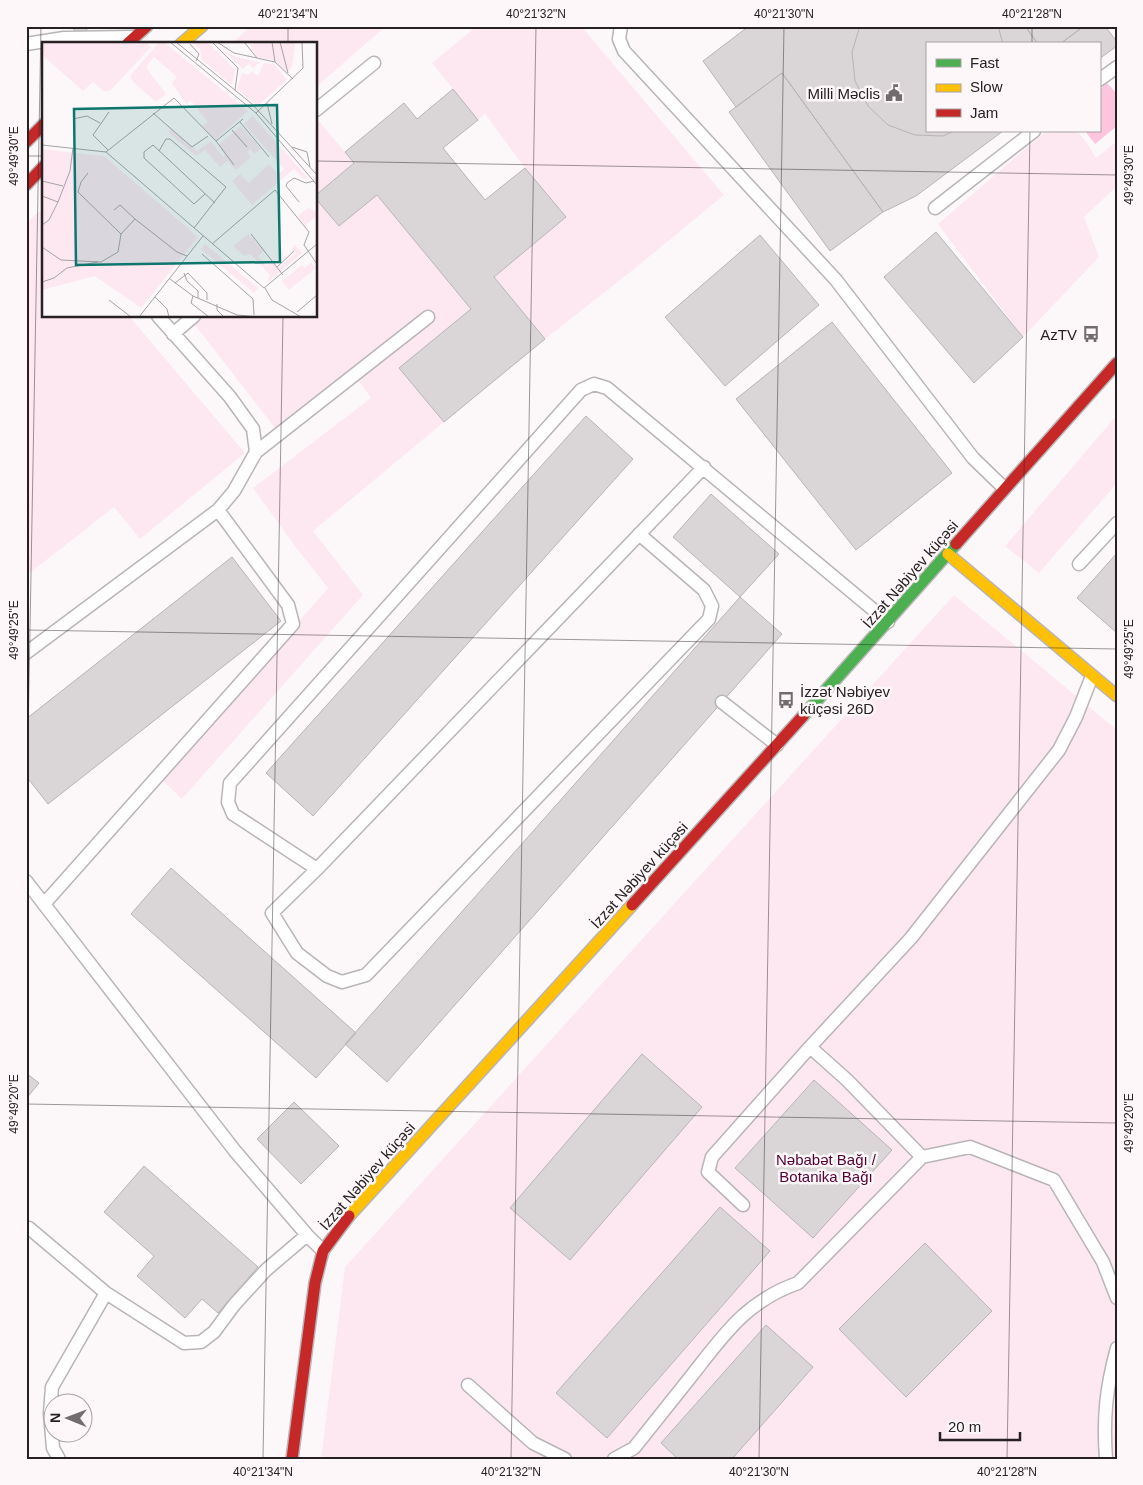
<svg xmlns="http://www.w3.org/2000/svg" width="1143" height="1485" viewBox="0 0 1143 1485" font-family="Helvetica,sans-serif">
<style>
.green{fill:#fde8f1}
.water{fill:#fdc6de}
.building{fill:#dad5d7;stroke:#b8b4b6}
.lines{fill:none;stroke-linecap:round;stroke-linejoin:round}
.lane-casing{stroke:#b9b5b7;stroke-width:15}
.fast-casing{stroke:#b9b5b7;stroke-width:14}
.slow-casing{stroke:#b9b5b7;stroke-width:14}
.jam-casing{stroke:#b9b5b7;stroke-width:14}
.lane{stroke:#fffefe;stroke-width:12}
.fast{stroke:#4caf50;stroke-width:11}
.slow{stroke:#ffc107;stroke-width:11}
.jam{stroke:#c62828;stroke-width:11}
.ticks{fill:none;stroke:#272123;stroke-width:1;stroke-opacity:0.45}
.labels{text-anchor:middle;dominant-baseline:central;stroke-width:5;stroke-linejoin:round;paint-order:stroke}
.poi-label{font-size:15px;fill:#272123;stroke:#fdf7f9;text-anchor:end}
.street-label{font-size:15px;fill:#272123;stroke:#fdf7f9}
.park-label{font-size:15px;fill:#560134;stroke:#fdf7f9}
.inset-road{fill:none;stroke:#a7a2a4;stroke-width:1}
.view{fill:#0f766e;fill-opacity:0.15;stroke:#0f766e;stroke-width:2.5}
.inset-edge{fill:none;stroke:#272123;stroke-width:2.5}
.neatline{fill:none;stroke:#272123;stroke-width:2}
.ticks-label{font-size:12px;text-anchor:middle;fill:#272123}
</style>
<rect width="100%" height="100%" fill="#fcf8fa"/>
<path class="green" d="M251,26H386L316,87V44H231Z
M477,26H581L724,195L628,274L545,339L494,277L566,217L525,168L485,114L478,120L432,63Z
M319,121L354,163L316,195V123Z
M1046,131H1077L1087,143L1096,158L1117,141V186L1084,217L1099,257L1023,337L938,224Z
M377,195L471,309L400,368L444,422L313,531L363,595L182,799L161,779L328,588L295,546L253,488L371,398L358,380L282,437L188,316H316V199L339,226Z
M39,211L44,217V316H129L245,453L140,539L114,507L26,576V224Z
M1117,415V483L1039,573L1005,546Z
M954,595L1117,730V1459H321L345,1267Z"/>
<path class="water" d="M1107,83L1117,94V126L1095,144L1085,131H1099V90Z"/>
<path class="building" d="M70,26H91L80,35Z
M749,26H1025L1038,44H927V131H1003L916,196L883,212L782,73L736,107L703,61Z
M860,26H998L1003,44H927V131H954L943,136L915,135L888,125L868,106L855,81L852,52Z
M1025,26H1084L1060,44H1038Z
M1084,26H1105L1117,42V46L1099,59V44H1060Z
M782,73L883,212L830,251L729,112Z
M453,89L478,120L443,148L485,200L525,168L566,217L494,277L545,339L444,422L399,368L471,309L377,195L339,226L316,199V195L354,163L345,152L404,103L417,119Z
M936,232L1023,337L974,383L884,277Z
M760,235L819,305L725,386L665,317Z
M832,322L952,473L856,550L736,399Z
M586,416L633,459L313,816L266,773Z
M711,494L779,554L740,597L673,537Z
M1117,553V633L1077,598Z
M232,557L281,621L48,804L26,776V719Z
M740,597L782,634L387,1082L345,1044Z
M171,868L356,1033L316,1078L131,914Z
M642,1054L702,1107L570,1260L510,1208Z
M26,1073L39,1083L26,1099Z
M814,1080L892,1150L813,1238L735,1168Z
M294,1102L339,1146L301,1184L257,1139Z
M144,1166L258,1267L218,1313L202,1299L185,1318L137,1276L154,1256L104,1212Z
M720,1207L770,1251L607,1438L556,1393Z
M925,1243L992,1311L906,1397L839,1329Z
M766,1325L813,1367L732,1459H678L661,1443Z"/>
<g class="lines">
<g class="lane-casing">
<path id="lane" d="M621,26L619,39L624,51L836,280L973,458L1004,488
M26,44L64,38L132,37
M1099,80L1117,67
M316,110L374,63
M935,208L1034,131
M173,334L194,316
M256,452L428,317
M639,534L704,590L712,606L709,619L366,975L342,982L327,976L297,953L272,913L317,869L704,467
M1079,564L1117,523
M26,653L218,510L234,491L256,452L253,429L230,397L158,316
M1092,676L1076,717L1059,750L911,938L810,1047L847,1080L922,1157L970,1147L1054,1180L1103,1262L1117,1298
M722,702L777,745
M317,869L233,814L228,802L230,783L581,390L594,384L607,388L888,622
M26,881L235,1151L307,1235L323,1251
M44,904L293,624L288,605L218,510
M743,1205L708,1172L712,1157L810,1047
M29,1228L106,1293L184,1343L201,1342L214,1332L234,1305L266,1270L307,1235
M468,1385L533,1443L565,1459
M59,1459L53,1448L50,1413L52,1387L106,1293
M614,1459L634,1448C654,1423 674,1398 693,1374C725,1333 747,1301 798,1283L922,1157
M1106,1459C1103,1418 1106,1388 1117,1348"/>
</g>
<g class="fast-casing">
<path id="fast" d="M803,716L956,544"/>
</g>
<g class="slow-casing">
<path id="slow" d="M181,44L202,26
M948,554L1117,696
M349,1216L632,905"/>
</g>
<g class="jam-casing">
<path id="jam" d="M127,44L147,26
M26,142L44,124
M26,185L44,166
M956,544L1117,363
M632,905L803,716
M292,1459L315,1283L323,1251L349,1216"/>
</g>
<use href="#lane" class="lane"/>
<use href="#fast" class="fast"/>
<use href="#slow" class="slow"/>
<use href="#jam" class="jam"/>
</g>
<path class="ticks" d="M288,44V26M1032,44V26M26,156H44M316,161L1117,175M26,630L1117,649M26,848L41,26M26,1104L1117,1123M263,1459L283,316M511,1459L536,26M759,1459L784,26M1007,1459L1030,131"/>
<defs>
<g id="civic-bare" transform="scale(1.35)"><path d="M-.6-6.5H3V-4.5H.6V-3L4-1V1h2V6H-6V1h2V-1L-.6-3ZM-1.2 2.5V6h2.4V2.5Z" fill="#726c6e" stroke="#fdf7f9" stroke-width="2.5" paint-order="stroke"/></g>
<g id="bus-bare" transform="scale(1.35)"><path d="M-5-6H5V4H4V6H2V4H-2V6H-4V4H-5ZM-3.5-4V0h7V-4ZM-3.5 1.2v1.5H-2V1.2ZM2 1.2v1.5H3.5V1.2Z" fill="#726c6e" stroke="#fdf7f9" stroke-width="2.5" paint-order="stroke"/></g>
</defs>
<g fill-rule="evenodd">
<use href="#civic-bare" x="894" y="93"/>
<use href="#bus-bare" x="1091" y="334"/>
<use href="#bus-bare" x="786" y="700"/>
</g>
<g class="labels">
<g class="poi-label">
<text x="880" y="93">Milli Məclis</text>
<text x="1077" y="334">AzTV</text>
<text x="800" y="691" text-anchor="start">İzzət Nəbiyev<tspan x="800" dy="17">küçəsi 26D</tspan></text>
</g>
<g class="street-label">
<text transform="translate(910 574) rotate(-49)">İzzət Nəbiyev küçəsi</text>
<text transform="translate(639 875) rotate(-48)">İzzət Nəbiyev küçəsi</text>
<text transform="translate(367 1176) rotate(-49)">İzzət Nəbiyev küçəsi</text>
</g>
<g class="park-label">
<text x="826" y="1159">Nəbabət Bağı /<tspan x="826" dy="17">Botanika Bağı</tspan></text>
</g>
</g>
<g transform="translate(42 42)">
<rect width="275" height="275" fill="#fcf8fa"/>
<path d="M0,0H104L109,5L68,49H61L51,40L41,49L0,13ZM117,0H122L206,69L173,98L161,84L166,80L149,59L144,62L130,41L135,35L112,15L104,25L124,52L114,60L91,40L88,34ZM150,0H165L193,27L190,43L160,18L158,7ZM208,0H253L250,25L245,30L231,18L214,15ZM181,8L194,15L218,20L211,26L207,22L201,27ZM222,21L232,22L245,38L215,64L195,47L200,31L206,33L210,29L216,34ZM211,74L265,135L262,137L252,127L210,163L190,139L198,132L207,141L227,122L236,132L242,127L202,82ZM199,84L219,107L213,112L208,107L205,110L209,115L194,128L185,119L178,125L163,108L154,114L126,90L129,87L155,109L169,99L181,115L183,113L176,103ZM0,107L62,114L156,195L99,266L53,234L0,248ZM266,166L274,170V175L263,183L256,174ZM206,192L222,209L216,214L224,224L230,220L236,226L254,211L250,205L253,203L260,211L225,241L228,233L208,212L202,214L191,204ZM163,202L216,246L212,251L159,207ZM269,220L274,226L247,248L240,239L260,223L263,226Z" fill="#fde8f1"/>
<path class="inset-road" d="M128,0L214,71L275,143M134,0L210,62L275,133M170,0L196,26L193,48M175,0L192,11L233,20L251,37M202,0L215,16M230,0L233,20M238,0L246,31M148,2L157,12L154,19M225,61L230,82M111,71L150,105L166,94M214,71L261,26L260,0M31,77L45,74L58,81M198,80L227,115M190,88L205,105M174,99L192,123M0,103L64,110L222,246L275,202M250,105L265,110L268,125M66,108L51,93L67,70M117,109L124,97H128L184,145L152,186M64,110L132,56L174,99L201,77M46,131L39,140L36,150L79,192M0,139L21,144M163,152L152,162L102,116V110L111,103L173,161M0,154L16,160L28,129L31,106M257,160L244,144L245,141L252,136L264,141L272,139M72,168L78,163L93,177M0,183L7,178L16,160M209,192L241,233M170,202L233,148L267,190L262,203L275,222M0,205L19,218L59,220L76,210L79,192L93,177L135,210L145,214M160,212L211,257L212,273M235,225L252,209M142,231L145,239L156,249V256M128,237L151,254L195,273L217,275M0,240L12,236L25,226L56,220M133,241L146,231L165,251V258M223,246L230,258L259,275M151,254L149,261L167,275M113,255L125,267L127,275M67,258L89,275M175,262V268L182,275M255,270L275,253M97,275L161,194"/>
<path class="view" d="M235,63L238,220L34,223L32,67Z"/>
<rect width="275" height="275" class="inset-edge"/>
</g>
<rect width="1143" height="1485" fill="none" stroke="#fdf7f9" stroke-width="55"/>
<rect x="926" y="42" width="175" height="90" fill="#fdf7f9" stroke="#a7a1a3"/>
<rect x="936" y="59" width="25" height="8" fill="#4caf50" stroke="#a7a1a3"/>
<text x="970" y="68" font-size="15" fill="#272123">Fast</text>
<rect x="936" y="84" width="25" height="8" fill="#ffc107" stroke="#a7a1a3"/>
<text x="970" y="92" font-size="15" fill="#272123">Slow</text>
<rect x="936" y="109" width="25" height="8" fill="#c62828" stroke="#a7a1a3"/>
<text x="970" y="118" font-size="15" fill="#272123">Jam</text>
<g transform="translate(68 1418) rotate(271)"><circle r="24" fill="#fdf7f9" stroke="#a7a1a3"/>
<path d="M0-4L9 19L0 12L-9 19Z" fill="#726c6e"/>
<text y="-8" font-size="14" font-weight="bold" text-anchor="middle" fill="#272123">N</text>
</g>
<path d="M940 1432v8h80v-8" fill="none" stroke="#272123" stroke-width="2.5"/>
<text x="948" y="1432" font-size="15" fill="#272123" stroke="#fdf7f9" stroke-width="4" paint-order="stroke">20 m</text>
<rect x="28" y="28" width="1088" height="1430" class="neatline"/>
<g class="ticks-label">
<text x="288" y="18">40°21'34"N</text>
<text x="536" y="18">40°21'32"N</text>
<text x="784" y="18">40°21'30"N</text>
<text x="1032" y="18">40°21'28"N</text>
<text transform="translate(14 156) rotate(-90)" y="4">49°49'30"E</text>
<text transform="translate(1129 175) rotate(-90)" y="4">49°49'30"E</text>
<text transform="translate(14 630) rotate(-90)" y="4">49°49'25"E</text>
<text transform="translate(1129 649) rotate(-90)" y="4">49°49'25"E</text>
<text transform="translate(14 1104) rotate(-90)" y="4">49°49'20"E</text>
<text transform="translate(1129 1123) rotate(-90)" y="4">49°49'20"E</text>
<text x="263" y="1476">40°21'34"N</text>
<text x="511" y="1476">40°21'32"N</text>
<text x="759" y="1476">40°21'30"N</text>
<text x="1007" y="1476">40°21'28"N</text>
</g>
</svg>
